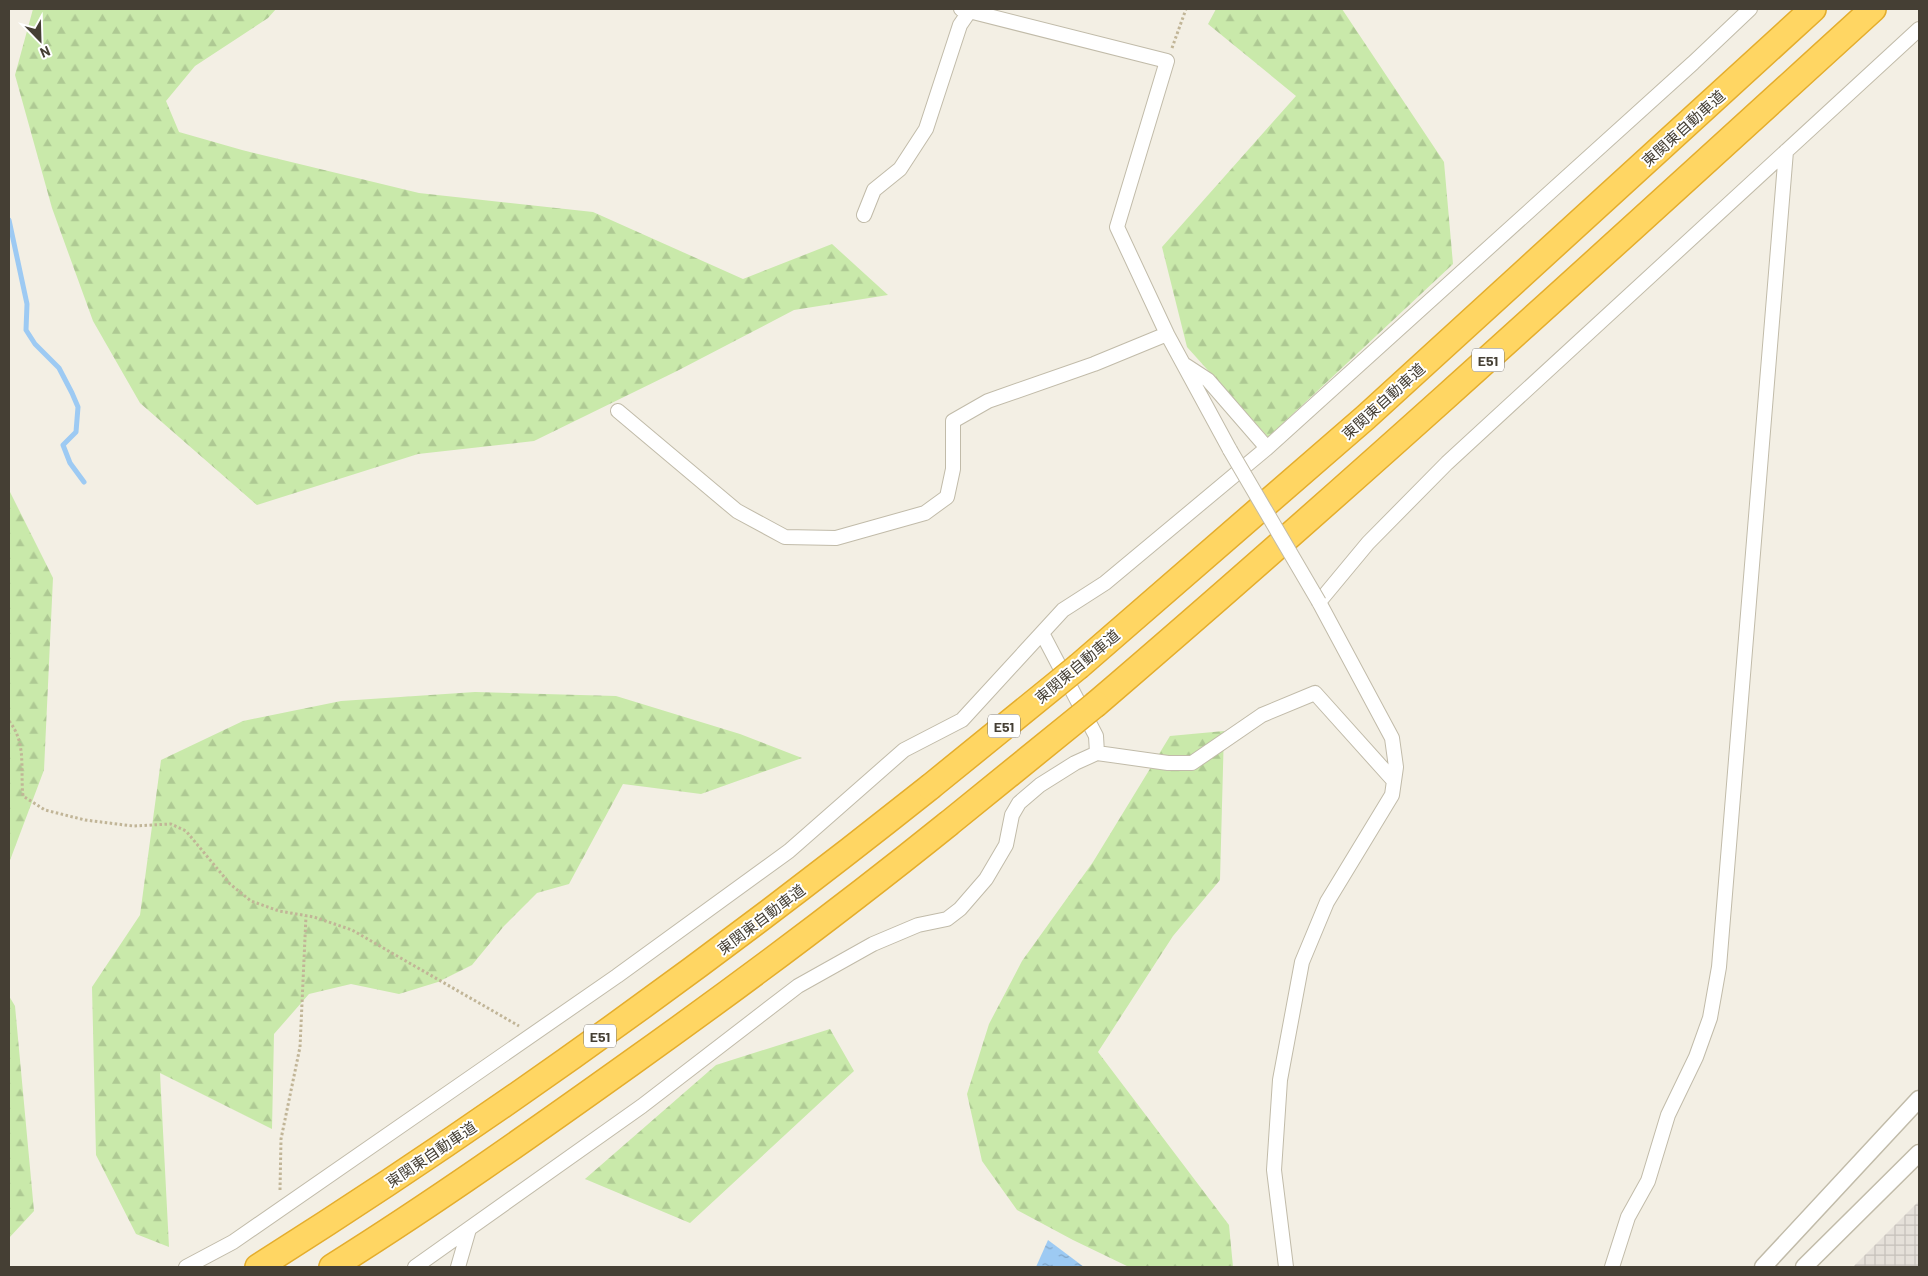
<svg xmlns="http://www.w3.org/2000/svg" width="1928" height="1276" viewBox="0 0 1928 1276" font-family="Barlow,'Noto Sans JP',sans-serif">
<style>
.industrial{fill:url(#industrial-grid)}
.forest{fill:url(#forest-firs)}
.water{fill:url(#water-ripples)}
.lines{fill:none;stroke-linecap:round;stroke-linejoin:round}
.stream{stroke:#9dcaf3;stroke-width:5}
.minor-casing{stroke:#c1bba9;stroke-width:16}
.tertiary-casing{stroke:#c1bba9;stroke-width:19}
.motorway-casing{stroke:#e4ad2d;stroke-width:28}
.path{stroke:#c1b597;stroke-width:3;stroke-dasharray:2.5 2.5;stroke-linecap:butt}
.minor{stroke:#fff;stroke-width:14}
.tertiary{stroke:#fff;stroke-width:16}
.motorway{stroke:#ffd663;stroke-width:25}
.minor-bridge-casing{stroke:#c1bba9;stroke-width:16;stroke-linecap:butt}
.motorway-bridge-casing{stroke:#e4ad2d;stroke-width:28;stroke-linecap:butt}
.minor-bridge{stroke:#fff;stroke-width:14}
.motorway-bridge{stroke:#ffd663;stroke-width:25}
.labels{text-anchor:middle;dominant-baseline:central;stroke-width:4;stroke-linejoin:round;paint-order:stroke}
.shield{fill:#fff;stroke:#7d7971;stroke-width:1}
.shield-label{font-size:14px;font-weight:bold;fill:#453f34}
.street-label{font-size:15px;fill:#453f34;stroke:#fff}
</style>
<defs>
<pattern id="industrial-grid" width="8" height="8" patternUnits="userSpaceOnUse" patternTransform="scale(1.25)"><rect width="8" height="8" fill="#e5e0d9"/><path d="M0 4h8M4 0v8" fill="none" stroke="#c6c1bb"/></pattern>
<pattern id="forest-firs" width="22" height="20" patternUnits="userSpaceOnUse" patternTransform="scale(1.25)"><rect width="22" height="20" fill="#c9e9aa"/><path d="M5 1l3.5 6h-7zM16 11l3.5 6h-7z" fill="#aec993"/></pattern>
<pattern id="water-ripples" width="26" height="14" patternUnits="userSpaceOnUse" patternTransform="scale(1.25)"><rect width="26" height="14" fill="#9dcaf3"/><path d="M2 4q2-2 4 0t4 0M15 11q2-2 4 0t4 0" fill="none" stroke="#82a5c6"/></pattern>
</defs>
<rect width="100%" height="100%" fill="#f3efe4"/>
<path class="industrial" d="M1919,1201V1267H1853Z"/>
<path class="forest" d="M33,9H276L268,18L195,66L166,101L179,132L242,150L419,193L593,212L743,279L832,244L888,295L794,310L677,371L534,441L418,454L257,505L140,403L93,321L52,208L15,75Z
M1216,9H1342L1444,162L1453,264L1268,437L1187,347L1162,247L1296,96L1208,24Z
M9,490L53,578L44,770L9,863Z
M475,692L616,696L740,734L802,758L701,794L623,784L569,884L537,893L504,926L472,965L438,982L399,994L351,984L309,994L274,1034L272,1129L160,1073L169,1247L136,1234L96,1155L92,987L140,915L161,760L243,721L341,701Z
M1224,731L1220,880L1173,936L1098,1052L1229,1225L1233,1267H1129L1073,1240L1017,1210L982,1161L967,1094L989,1024L1022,961L1093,862L1170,736Z
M9,996L15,1006L34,1211L9,1238Z
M830,1029L854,1071L690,1223L585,1179L716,1065Z"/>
<path class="water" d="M1048,1240L1084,1267H1036Z"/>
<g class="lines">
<path class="stream" d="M9,220L27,304L26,330L35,344L59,368L72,393L78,407L76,432L63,445L70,463L84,482"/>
<g class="minor-casing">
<path id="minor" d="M961,9L1167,61L1117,227L1167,334
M864,215L874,190L900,169L926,129L960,25L971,9
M1185,365L1208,380L1267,448
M618,411L737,511L785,537L836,538L925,513L947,497L953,469V421L988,401L1094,364L1167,334L1230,450
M1042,633L1096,736L1097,753
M186,1267L233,1242L617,976L789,851L904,750L962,720L1063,610L1105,583L1267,448L1693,63L1750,9
M415,1267L642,1106L798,986L873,944L918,925L947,919L960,909L986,879L1006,845L1012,815L1019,803L1040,785L1075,763L1097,753L1168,763H1192L1262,715L1315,693L1394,781
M458,1267L469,1229
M1286,1267L1274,1170L1280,1080L1302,962L1327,902L1392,795L1396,767L1392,738L1319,602L1368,543L1447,463L1919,29
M1612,1267L1628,1217L1648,1181L1668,1115L1696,1057L1710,1018L1719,967L1786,151"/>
</g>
<g class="tertiary-casing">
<path id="tertiary" d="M1763,1267L1919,1099
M1804,1267L1919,1153"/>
</g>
<g class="motorway-casing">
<path id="motorway" d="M1079,666L1366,417L1813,9
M1096,704C1360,478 1616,243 1873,9
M258,1267C491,1120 714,959 930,787
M332,1267C434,1203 533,1133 631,1063C739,986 845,907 948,824"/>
</g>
<path class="path" d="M1172,48L1186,9
M9,721C27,743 20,770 23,796L45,810L85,820L133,826L171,824L186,831L230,884L251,901L279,911L314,917L352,930L519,1026
M280,1190L281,1139L300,1047L306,916"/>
<use href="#minor" class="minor"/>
<use href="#tertiary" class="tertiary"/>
<use href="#motorway" class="motorway"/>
<g class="minor-bridge-casing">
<path id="minor-bridge" d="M1230,450L1319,602"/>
</g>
<g class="motorway-bridge-casing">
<path id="motorway-bridge" d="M930,787L1079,666
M948,824L1096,704"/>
</g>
<use href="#minor-bridge" class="minor-bridge"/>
<use href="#motorway-bridge" class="motorway-bridge"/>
</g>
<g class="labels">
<g class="shield">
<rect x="1472" y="348.5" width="32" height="23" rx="4"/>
<rect x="988" y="714.5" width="32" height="23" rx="4"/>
<rect x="584" y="1024.5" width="32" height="23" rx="4"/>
</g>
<g class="shield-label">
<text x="1488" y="360">E51</text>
<text x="1004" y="726">E51</text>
<text x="600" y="1036">E51</text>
</g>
<g class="street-label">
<text transform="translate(1683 128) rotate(-42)">東関東自動車道</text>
<text transform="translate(1383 401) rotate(-42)">東関東自動車道</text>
<text transform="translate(1077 666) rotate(-40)">東関東自動車道</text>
<text transform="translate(761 919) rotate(-37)">東関東自動車道</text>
<text transform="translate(431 1154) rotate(-34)">東関東自動車道</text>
</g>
</g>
<rect width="1928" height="1276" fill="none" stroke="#453f34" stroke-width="20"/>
<g transform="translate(40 40) rotate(157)" stroke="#ffffff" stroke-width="4" paint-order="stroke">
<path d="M0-4L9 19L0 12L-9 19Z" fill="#453f34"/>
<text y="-8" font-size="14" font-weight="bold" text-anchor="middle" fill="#453f34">N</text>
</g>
</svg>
